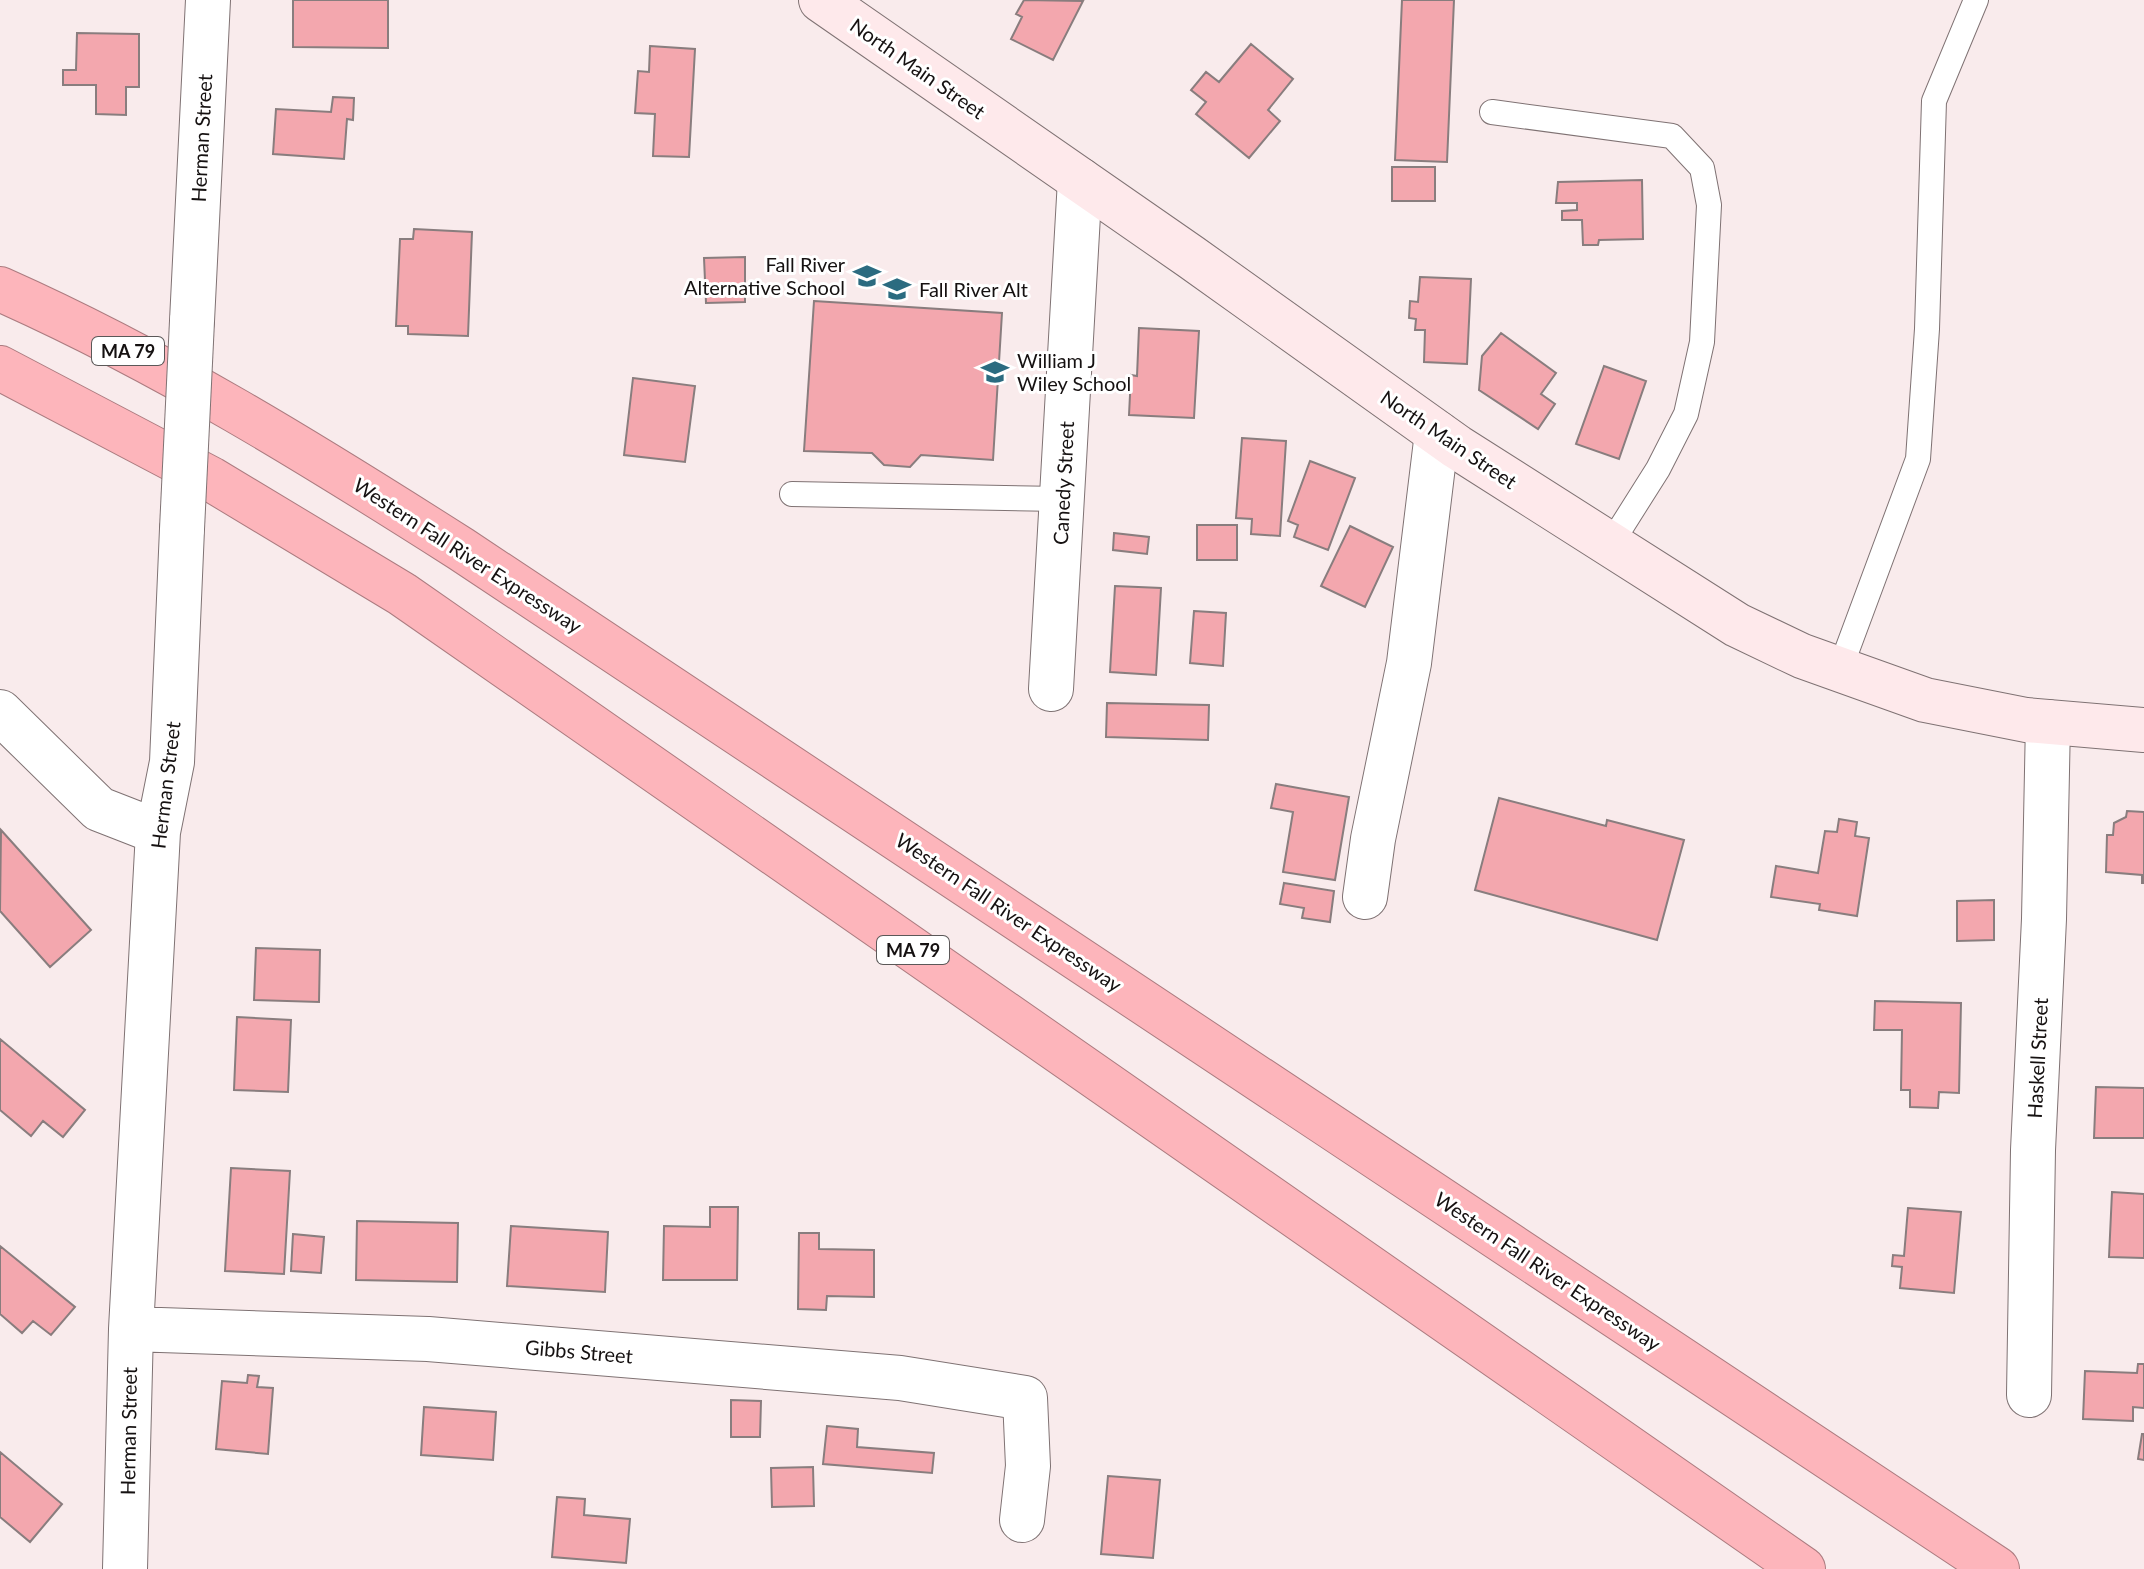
<svg xmlns="http://www.w3.org/2000/svg" width="2144" height="1569" viewBox="0 0 2144 1569" font-family="Lato,sans-serif">
<style>
.building{fill:#f3a7ae;stroke:#897d7e;stroke-width:2}
.lines{fill:none;stroke-linecap:round;stroke-linejoin:round}
.service-casing{stroke:#7f7273;stroke-width:26}
.minor-casing{stroke:#7f7273;stroke-width:46}
.secondary-casing{stroke:#7f7273;stroke-width:46}
.motorway-casing{stroke:#ac7c80;stroke-width:46}
.service{stroke:#fff;stroke-width:24}
.minor{stroke:#fff;stroke-width:44}
.secondary{stroke:#fee9eb;stroke-width:44}
.motorway{stroke:#fdb5bb;stroke-width:44}
.minor-bridge-casing{stroke:#7f7273;stroke-width:46;stroke-linecap:butt}
.minor-bridge{stroke:#fff;stroke-width:44}
.labels{text-anchor:middle;dominant-baseline:central;stroke-width:6;stroke-linejoin:round;paint-order:stroke}
.shield{fill:#fff;stroke:#5b5858;stroke-width:2}
.shield-label{font-size:18px;font-weight:bold;fill:#151111}
.street-label{font-size:20px;fill:#151111;stroke:#fff}
.poi-label{font-size:20px;fill:#151111;stroke:#fff;text-anchor:start}
</style>
<rect width="100%" height="100%" fill="#f9ebec"/>
<path class="building" d="M293,0H388V48L293,47Z
M1024,0L1083,1L1053,60L1011,39L1022,17L1016,14Z
M1402,0H1454L1447,162L1395,160Z
M77,33L139,34V87H126V115L96,114V85H63V70H76Z
M1251,44L1293,79L1268,110L1280,121L1249,158L1196,114L1206,102L1191,90L1206,72L1219,82Z
M650,46L695,49L689,157L653,156L655,114L635,113L638,71L649,72Z
M333,97L354,98L353,120L347,119L344,159L273,154L276,109L331,112Z
M1392,167H1435V201H1392Z
M1642,180L1643,239L1599,240L1598,245H1583L1582,220H1562V211L1577,210V203H1556L1558,182Z
M414,229L472,232L468,336L408,334V326H396L400,239H413Z
M745,257V302L706,303L704,258Z
M1420,277L1471,279L1467,364L1424,362L1425,330H1415L1416,319L1409,318L1410,301L1418,302Z
M814,301L1002,313L993,460L921,455L910,467L884,465L872,453L804,451Z
M1139,328L1199,331L1194,418L1129,415L1131,375L1137,376Z
M1501,333L1556,373L1541,394L1555,404L1538,429L1479,390L1482,356Z
M1604,366L1646,381L1619,459L1576,444Z
M633,378L695,386L685,462L624,455Z
M1242,438L1286,441L1280,536L1251,534L1252,519L1236,518Z
M1310,461L1355,478L1328,550L1294,537L1298,525L1288,521Z
M1197,525H1237V560H1197Z
M1350,526L1393,547L1365,607L1321,586Z
M1114,533L1149,537L1147,554L1113,550Z
M1115,586L1161,588L1156,675L1110,672Z
M1194,611L1226,613L1223,666L1190,663Z
M1107,703L1209,705L1208,740L1106,737Z
M1276,784L1349,797L1335,880L1283,872L1293,812L1271,808Z
M1499,798L1606,826L1607,820L1684,840L1657,940L1475,890Z
M2127,811L2144,812V883H2142V875L2106,872L2107,835H2113L2114,823L2126,817Z
M1839,819L1857,822L1855,836L1869,838L1857,916L1819,910L1820,904L1771,897L1776,866L1818,873L1825,831L1837,832Z
M1,830L91,930L50,967L0,911Z
M1284,883L1334,891L1330,922L1302,918L1304,908L1280,904Z
M1994,900V940L1957,941V901Z
M256,948L320,950L319,1002L254,1000Z
M1875,1001L1961,1003L1959,1093L1939,1092L1938,1108L1910,1107V1090H1901L1902,1030H1874Z
M237,1017L291,1020L288,1092L234,1090Z
M0,1039L85,1110L63,1137L43,1121L31,1136L0,1110Z
M2096,1087L2144,1088V1138H2094Z
M231,1168L290,1171L284,1274L225,1271Z
M2112,1192L2144,1194V1258L2109,1257Z
M710,1207H738L737,1280H663L664,1226L710,1227Z
M1908,1208L1961,1212L1954,1293L1900,1288L1902,1267L1892,1266L1893,1255L1904,1256Z
M357,1221L458,1223L457,1282L356,1280Z
M511,1226L608,1232L605,1292L507,1286Z
M799,1233H819V1249L874,1250V1297L827,1296L826,1310L798,1309Z
M293,1234L324,1237L321,1273L291,1271Z
M0,1246L75,1307L51,1335L33,1321L22,1333L0,1314Z
M2138,1364H2144V1408L2133,1407V1421L2083,1419L2085,1371L2137,1373Z
M248,1375L259,1376L257,1387L273,1388L268,1454L216,1449L222,1381L247,1383Z
M731,1400L761,1401L760,1437H731Z
M424,1407L496,1412L493,1460L421,1455Z
M827,1426L858,1429L857,1447L934,1453L932,1473L823,1464Z
M2142,1434H2144V1460L2138,1459Z
M0,1452L62,1504L30,1542L0,1517Z
M813,1467L814,1506L772,1507L771,1468Z
M1108,1476L1160,1480L1153,1558L1101,1554Z
M557,1497L585,1499L584,1515L630,1519L626,1563L552,1557Z"/>
<g class="lines">
<g class="service-casing">
<path id="service" d="M1492,112L1672,136L1702,168L1709,205L1702,342L1686,414L1658,469L1610,545
M792,494L1061,499
M1840,669L1918,459L1927,329L1934,101L1976,0"/>
</g>
<g class="minor-casing">
<path id="minor" d="M192,321L208,0
M1051,689L1080,180
M0,712L99,809L158,832
M1365,897L1373,839L1409,663L1437,433
M131,1329L428,1339L900,1378L1025,1398L1028,1466L1022,1520
M2029,1395L2033,1150L2044,919L2048,722
M125,1569L131,1329L158,832L172,762L182,529"/>
</g>
<g class="secondary-casing">
<path id="secondary" d="M821,0L1191,257L1457,447L1737,625L1802,656L1925,700L2026,720L2144,730"/>
</g>
<g class="motorway-casing">
<path id="motorway" d="M0,289C162,361 312,454 461,549L1997,1569
M0,368L211,479L402,594L1803,1569"/>
</g>
<use href="#service" class="service"/>
<use href="#minor" class="minor"/>
<use href="#secondary" class="secondary"/>
<use href="#motorway" class="motorway"/>
<g class="minor-bridge-casing">
<path id="minor-bridge" d="M182,529L192,321"/>
</g>
<use href="#minor-bridge" class="minor-bridge"/>
</g>
<defs>
<g id="school-bare" transform="scale(2.16)"><path d="M0-5L7-2L0 1L-7-2ZM-4 1L0 2.5L4 1V4Q0 6-4 4Z" fill="#2b6b80" stroke="#fff" stroke-width="2.5" paint-order="stroke"/></g>
</defs>
<g fill-rule="evenodd">
<use href="#school-bare" x="867" y="276"/>
<use href="#school-bare" x="897" y="289"/>
<use href="#school-bare" x="995" y="372"/>
</g>
<g class="labels">
<g class="shield">
<rect x="92" y="337" width="72" height="28" rx="6"/>
<rect x="877" y="936" width="72" height="28" rx="6"/>
</g>
<g class="shield-label">
<text x="128" y="351">MA 79</text>
<text x="913" y="950">MA 79</text>
</g>
<g class="street-label">
<text transform="translate(918 68) rotate(35)">North Main Street</text>
<text transform="translate(201 138) rotate(-87)">Herman Street</text>
<text transform="translate(1449 439) rotate(34)">North Main Street</text>
<text transform="translate(1063 483) rotate(-87)">Canedy Street</text>
<text transform="translate(468 555) rotate(33)">Western Fall River Expressway</text>
<text transform="translate(165 785) rotate(-83)">Herman Street</text>
<text transform="translate(1009 912) rotate(34)">Western Fall River Expressway</text>
<text transform="translate(2037 1058) rotate(-87)">Haskell Street</text>
<text transform="translate(1548 1271) rotate(34)">Western Fall River Expressway</text>
<text transform="translate(579 1351) rotate(5)">Gibbs Street</text>
<text transform="translate(128 1431) rotate(-89)">Herman Street</text>
</g>
<g class="poi-label">
<text x="845" y="264" text-anchor="end">Fall River<tspan x="845" dy="23">Alternative School</tspan></text>
<text x="919" y="289">Fall River Alt</text>
<text x="1017" y="360">William J<tspan x="1017" dy="23">Wiley School</tspan></text>
</g>
</g>
</svg>
